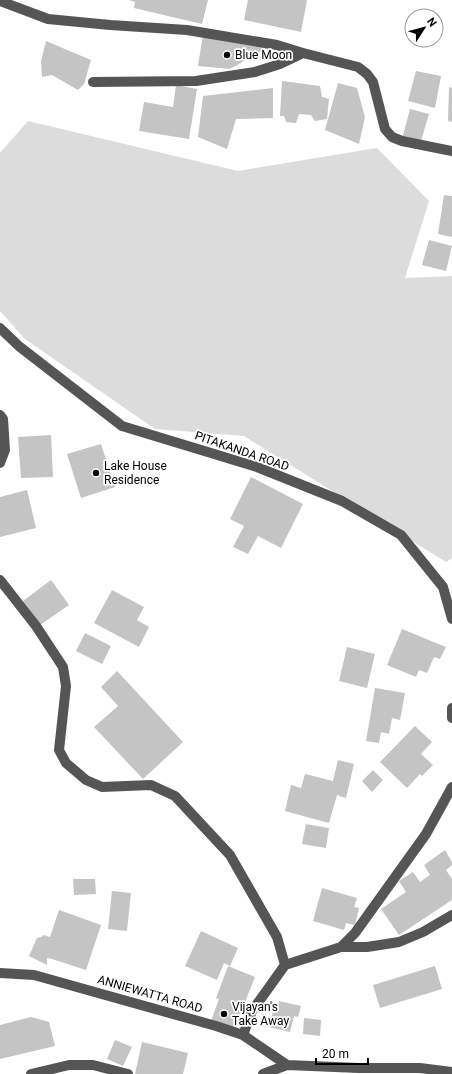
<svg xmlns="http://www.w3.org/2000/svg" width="452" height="1074" viewBox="0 0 452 1074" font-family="Roboto,sans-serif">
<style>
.green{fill:#dcdcdc}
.building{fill:#c4c4c4}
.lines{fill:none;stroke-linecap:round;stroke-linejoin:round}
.minor{stroke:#555;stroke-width:10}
.poi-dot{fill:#000;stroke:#fff;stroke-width:1.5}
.labels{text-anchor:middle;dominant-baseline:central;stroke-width:3.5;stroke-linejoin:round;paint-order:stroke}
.poi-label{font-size:12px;fill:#000;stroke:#fff;text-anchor:start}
.street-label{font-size:12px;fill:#000;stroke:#fff}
</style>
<rect width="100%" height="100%" fill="#fff"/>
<path class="green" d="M28,121L238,171L377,148L429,201L405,278L452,276V558L446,562L244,436L155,429L25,339L0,311V153Z"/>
<path class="building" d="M129,0H208L202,24L134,8L135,2Z
M248,0H307L301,32L244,20Z
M203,34L273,45L230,69L198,66Z
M46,41L91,60L84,84L78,90L52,75L42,77L41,61Z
M416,71L441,76L435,108L408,101Z
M282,81L320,86L322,97L329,99L327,119L315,121L311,115L299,114L296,123L286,122L284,116H280Z
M338,83L357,88L365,117L359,144L325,130Z
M176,85L197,89L189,139L139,131L144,102L173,107Z
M449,87L452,88V122L448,121Z
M273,88V118L236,119L227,149L198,137L203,96Z
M410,109L429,114L420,144L402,139Z
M444,195L452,196V237L438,234Z
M429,240L452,246L446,271L422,265Z
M51,435L53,477L21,478L18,437Z
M101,444L115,487L81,498L67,454Z
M251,477L303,504L281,548L258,536L248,554L233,547L244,526L230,519Z
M27,490L36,528L0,537V497Z
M51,580L69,605L40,625L23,601Z
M112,590L144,607L137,620L149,627L139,647L94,623Z
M402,629L446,647L440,659L434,657L427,673L419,670L416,677L387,665Z
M85,633L111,646L102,664L76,651Z
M347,647L375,654L367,688L339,681Z
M117,671L183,742L143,779L94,727L118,706L101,687Z
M375,688L405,693L400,720L392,718L389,734L381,732L379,743L366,741Z
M415,726L432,742L421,754L433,765L422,776L420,774L407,788L380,762Z
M338,760L354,764L346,798L337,795L329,823L285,811L291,785L301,788L305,774L333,781Z
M373,770L383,780L372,792L362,781Z
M306,824L329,828L326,848L302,844Z
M445,850L452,862V865L446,870L452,879V900L399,935L381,909L406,892L399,881L413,872L420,882L430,875L424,865Z
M73,879H95L96,894L74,895Z
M322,888L357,898L354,907L359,908L355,925L346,923L344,930L313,921Z
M112,891L131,893L127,931L108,929Z
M59,910L101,925L86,970L52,959L47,958V965L29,956L37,938L41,937L44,935L50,937Z
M201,931L238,948L230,966L224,963L217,980L185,966Z
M228,966L255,977L234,1030L211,1021L219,999L216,998Z
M435,966L442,989L380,1008L373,985Z
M279,1001L301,1006L298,1017L294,1016L290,1032L269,1027L273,1011L276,1012Z
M31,1017L49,1022L55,1046L0,1059V1025Z
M304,1018L321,1020L320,1036L303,1034Z
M115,1040L132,1047L123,1066L107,1059Z
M142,1042L188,1053L183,1074H135Z"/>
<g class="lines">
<path class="minor" d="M0,1L48,19L110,25L187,30L277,45L303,53L358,67L367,74L373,82L385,129L392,137L402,141L452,151
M93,82L196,81L255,72L280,64L303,53
M0,328L20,347L122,426L257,467L342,501L401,535L443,587L452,619
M0,415L3,419L5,450L0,463
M0,580L36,626L63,667L66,686L59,750L66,763L86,780L102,787L151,785L175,796L230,855L277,937L285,965
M452,708V718
M341,947L355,933L426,834L452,787
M0,973L34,975L216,1026L243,1035L287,1065L359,1068H420L452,1072
M243,1035L252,1011L285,965L341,947H367L399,942L423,932L452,915
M31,1074L69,1065H93L128,1074
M263,1074L287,1065"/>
</g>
<g class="poi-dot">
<circle cx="227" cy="55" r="4"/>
<circle cx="96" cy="473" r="4"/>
<circle cx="224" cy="1014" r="4"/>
</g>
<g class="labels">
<g class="poi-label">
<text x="235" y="55">Blue Moon</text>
<text x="104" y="466">Lake House<tspan x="104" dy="14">Residence</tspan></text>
<text x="232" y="1007">Vijayan's<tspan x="232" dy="14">Take Away</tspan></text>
</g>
<g class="street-label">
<text transform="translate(242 451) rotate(19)">PITAKANDA ROAD</text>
<text transform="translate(150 994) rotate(16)">ANNIEWATTA ROAD</text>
</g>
</g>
<g transform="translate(424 28) rotate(54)"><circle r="19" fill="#ffffff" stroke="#999999"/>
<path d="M0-3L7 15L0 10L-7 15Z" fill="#000000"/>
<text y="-6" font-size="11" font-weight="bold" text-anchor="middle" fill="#000000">N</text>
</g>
<path d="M316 1058v6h52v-6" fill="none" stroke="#000000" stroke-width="2"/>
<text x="322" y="1058" font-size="12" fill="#000000" stroke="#ffffff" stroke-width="3" paint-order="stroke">20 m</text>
</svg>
